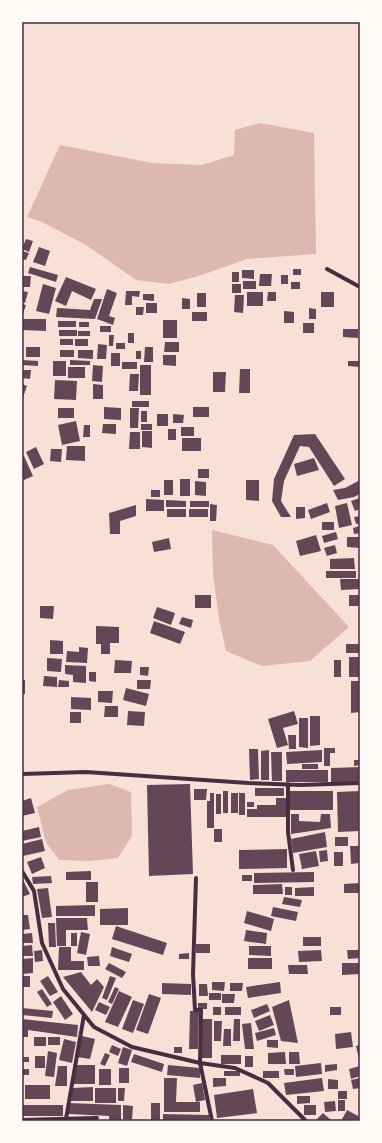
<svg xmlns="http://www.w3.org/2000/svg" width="382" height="1143" viewBox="0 0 382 1143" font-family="'Asap Condensed',sans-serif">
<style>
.water{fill:#dcb8b0}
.building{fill:#644757}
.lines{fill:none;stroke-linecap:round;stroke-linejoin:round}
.minor{stroke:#4a2c40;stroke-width:4}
.neatline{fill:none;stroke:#4a2c40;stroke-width:1.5}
</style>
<rect width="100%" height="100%" fill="#f7e1d7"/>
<path class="water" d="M260,123L314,133L316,254L247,259L202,275L169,284L136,280L86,245L40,221L27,217L60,145L152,163L202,165L234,155L235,130Z
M212,530L273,545L349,627L310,661L262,666L226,651L219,619L213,573Z
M109,784L131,792L132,836L118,858L89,861L59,860L46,842L37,807L68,790Z"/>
<path class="building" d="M26,239L33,241L29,252L22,249Z
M39,247L50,251L45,266L33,262Z
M22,251L29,253L26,260L22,259Z
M30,267L58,275L56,282L28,273Z
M293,269H301V275H293Z
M242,270H254V279L242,278Z
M232,272H239V282H232Z
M260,274H272L271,286H259Z
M281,275H288V284H281Z
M23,276H31L30,287H22Z
M66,277L96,289L91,300L72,291L66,306L55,301Z
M243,281H256V289H243Z
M291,282H300V289H291Z
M43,284L56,288L49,314L36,311Z
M232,284H241V293H232Z
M107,289L117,293L109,316L115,318L113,325L97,319Z
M22,291L28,292L25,303L22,302Z
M126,291H140L139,297L132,296V305H125Z
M247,292H263V306H247Z
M268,292H276V301H267Z
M321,292H334V307H321Z
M197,293H206V307H197Z
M143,294H154V301L143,300Z
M235,295H244L243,313L234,312Z
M182,298L190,299V309H182Z
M94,299H102L95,319L56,317L57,308L90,310Z
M146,303H157V313H146Z
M22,304L26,305L23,314H22Z
M136,307H144L143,315H136Z
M309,308L316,309V319H309Z
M284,311L294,312V323H284Z
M192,312H207V321H192Z
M22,319H46V331L22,330Z
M163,320H177V338H163Z
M58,321H76V327H58Z
M79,322H89V327H79Z
M303,323H314V333H303Z
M100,326H111V332H100Z
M343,329H358V338L343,337Z
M59,330H77V336H59Z
M78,331H90V336H78Z
M128,333H134V343H128Z
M109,335H114L113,346H109Z
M60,339H73V345H60Z
M75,339H88V346H75Z
M165,342H179V352H164Z
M116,343H125V349H116Z
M98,344L107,345L106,359H97Z
M26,347H40V357H26Z
M145,347H153V362H144Z
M60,350H74V357H60Z
M78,350H93V359L78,358Z
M136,351H141V359H136Z
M111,353H120V366H111Z
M163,355H176V366L163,365Z
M22,360L38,361V366L22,365Z
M70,360L90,361V365H70Z
M53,361H66V376H53Z
M348,361H360V367L348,366Z
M122,362H137V369H122Z
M93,365L103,366L102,382L92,381Z
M140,365H151V395H140Z
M68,367H85V378H68Z
M240,369H250V393H239Z
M22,370H31L30,379L22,378Z
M213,372H226L225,392H213Z
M130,374H139L138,391H129Z
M55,380L77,381L76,400L54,399Z
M22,384L27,386L22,400Z
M93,384L103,385V399H93Z
M132,401H149V407H132Z
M104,407L121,408V420L104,419Z
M193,407H209V417H193Z
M58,408H74V418H58Z
M130,408H139L138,428H130Z
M141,411H147V422H141Z
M157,414H168V426H157Z
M173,414L184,415L183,423H173Z
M76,421L80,441L62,445L58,425Z
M103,424H116V434L102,433Z
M141,424H152V430H141Z
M84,425H90V437H83Z
M181,427H194V436H181Z
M168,429H176V440H168Z
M142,431H152V448L142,447Z
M130,432H140V449H129Z
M315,434L345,479L334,486L309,447L300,446L284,481L281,501L291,517H281L272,501L274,479L294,435Z
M182,438H201V451H182Z
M67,446H85V461L66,460Z
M36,447L44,464L34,469L26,452Z
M51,449H62L61,462L50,461Z
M24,456L33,476L24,480L22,476V457Z
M314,458L319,470L297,476L294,464Z
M198,469H209V478H198Z
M180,479H190V496H180Z
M164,480H173V495H164Z
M246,480H259V501L246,500Z
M360,480V494L354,497L338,500L333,490L345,488Z
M195,481L206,482V496L195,495Z
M151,490H160V497H151Z
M360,498V509L355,511L351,501Z
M146,499L164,500V511H146Z
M166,500L186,501V507H166Z
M190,501H209V507H190Z
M327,503L330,512L311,519L308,510Z
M347,503L352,525L339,528L335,506Z
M210,504L217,505L216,521H210Z
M136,505V516L120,521V534H110L109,513Z
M296,507H305V518L296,519Z
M167,509H186V517H167Z
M189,509H208V517H189Z
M360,516V523L356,524L354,517Z
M322,522H334V530H322Z
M360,526V533L354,534L353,528Z
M336,532L338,539L324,543L322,536Z
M316,535L321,551L300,556L296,541Z
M347,537H360V548L347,547Z
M169,538L171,549L154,552L152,542Z
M335,545L337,553L327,556L324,548Z
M354,558L355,569H330V559Z
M326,571H356V578H326Z
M340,579H360V589L341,590Z
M195,595H211V608H195Z
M349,595H360V606H349Z
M40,606H54L53,619L40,618Z
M157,607L175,613L171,625L153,618Z
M182,617L193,620L191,628L179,624Z
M154,621L185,632L180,644L150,633Z
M96,626L119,627V643H110V654H101V644H96Z
M50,640L63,641V654H50Z
M346,644H360V653H346Z
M79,647L88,648L87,663L66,662L67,651L79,652Z
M349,657H360V677H349Z
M47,658L62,659L61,672L47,671Z
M115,660L132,661L131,673H114Z
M334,660H341V677H334Z
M65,665L86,666V683L73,682V675L65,674Z
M140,667H149L148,676L140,675Z
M89,672H96V682L89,681Z
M44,676L57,677V687L43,686Z
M22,680H25V694H22Z
M59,680L69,681V687H58Z
M137,680H151L150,689H137Z
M351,681H360V712L351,713Z
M126,688L149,694L146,706L123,700Z
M98,691H113L112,703L98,702Z
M71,697L91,698V710L71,709Z
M105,706H118V717H104Z
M128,711L145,712L144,726L127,725Z
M294,711L298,724L283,728L288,745L277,748L268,719Z
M70,712H81V723H70Z
M310,716H320V745L310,746Z
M299,718H308V748L299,747Z
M288,735H296V749H289Z
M324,748H335V753H330V766H324Z
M249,749H258L259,779L250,780Z
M269,750V780H261V751Z
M322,750V762L287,764L286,752Z
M271,752H282V781H272Z
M354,760H360V765L354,766Z
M302,764H318V769H302Z
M360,767V782H331V768Z
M286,770H328V782H286Z
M190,784L193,874L149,876L147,785Z
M255,788H284V796H255Z
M194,789H207L206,800H194Z
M223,791H228V813H223Z
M289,791H333V810H289Z
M360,791V831L338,832L337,792Z
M210,793H214V828H207V801H210Z
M231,793H238V813H231Z
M239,793H245V815H239Z
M216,794H221V814H216Z
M31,798L35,813L22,816V801Z
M276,798H286V817H247V809H257V805H276Z
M247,802H254V807H247Z
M291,814H299V821L320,822L321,814H330L331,828L291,834Z
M39,827L41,837L22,841V831Z
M214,829H222V842H214Z
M325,832L327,847L293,853L291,839Z
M335,837H348V846H335Z
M42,839L45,851L23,856L22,844Z
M350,846H360V863L351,864Z
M287,849V868L239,869V850Z
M327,850L328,861L320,862L319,851Z
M316,851L319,866L302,869L299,854Z
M334,852H343V866H334Z
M41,857L45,868L32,874L27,862Z
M91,871V880H66V872Z
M314,872V882L254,883V873Z
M242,875H252V881H242Z
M51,876L52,883L33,884L32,877Z
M22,878L30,894L22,897Z
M86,882H98V902H86Z
M360,883V893H344V884Z
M282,884L283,894H253V885Z
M285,887H292V895H285Z
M314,887V896H295V888Z
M48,888L52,917L42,918L37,889Z
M284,897L302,900L300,907L282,904Z
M95,905V916H56V906Z
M273,907L298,912L296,921L271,916Z
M128,908V925H100V909Z
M247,911L274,919L271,931L244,923Z
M22,915H28L30,929L22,930Z
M56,918H87L88,930H66V946H57Z
M48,923H55L56,947H49Z
M116,926L167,943L163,955L112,939Z
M246,930L267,933L266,944L244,941Z
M81,932L90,934L86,955L77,953Z
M32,933L33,943H22V934Z
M71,933H77V946H71Z
M303,937H321V946H303Z
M196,944H210V953H196Z
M32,945L33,956H22V946Z
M249,946H271V956L249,955Z
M59,947H71V961H84V970H58Z
M112,947L132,954L129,962L110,956Z
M42,950L43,961L35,962L34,951Z
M321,950L322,961L299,962L298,951Z
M347,950H360V958L348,959Z
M189,953V959H179V954Z
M99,956L100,966H88L87,957Z
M33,958V973L22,974V959Z
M248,958H272V969H248Z
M109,963L126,972L122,978L105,969Z
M342,963H360V974L342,975Z
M288,965H307L308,974H289Z
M81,972L91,985L97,979L104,987L92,1012L63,977Z
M22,976H30V987H22Z
M48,976L58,992L50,996L40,981Z
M110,976L116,978L107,1000L102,998Z
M212,982H225L224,991L212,990Z
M280,982L281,993L248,998L246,987Z
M162,983L191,984V995L162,994Z
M230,983H243L242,991H230Z
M199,984H207L208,996H199Z
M115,987L119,989L112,1004L108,1002Z
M42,989L52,1004L47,1007L37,992Z
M119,991L132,997L118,1027L105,1022Z
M209,993H221V1000H209Z
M149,994L161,998L148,1034L136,1030Z
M222,994H235L234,1003H222Z
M61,996L73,1014L65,1020L53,1002Z
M133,1000L144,1004L133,1033L122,1029Z
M289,1000L298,1043L281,1041L272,1007Z
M99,1002L110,1007L106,1015L95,1010Z
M198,1003H207V1009H198Z
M267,1004L270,1011L254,1018L251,1010Z
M213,1007H221V1015H213Z
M225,1007H241V1015H225Z
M330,1007H341V1015H330Z
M22,1008L53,1011L52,1018L22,1015Z
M190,1011H199L198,1049H189Z
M270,1015L274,1025L259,1031L255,1021Z
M22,1019L78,1025L77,1037L28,1030V1037H22Z
M202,1019H212V1058H202Z
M234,1019H240V1041H233Z
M214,1021H222L221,1041H214Z
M251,1023L254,1049H245L242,1024Z
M274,1028L276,1035L257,1041L255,1033Z
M224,1029H231V1046H223Z
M351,1032L353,1047L336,1049L335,1034Z
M82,1036L95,1039L90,1059L77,1057Z
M34,1037H46V1046H34Z
M48,1037H60V1045H48Z
M64,1039L76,1042L72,1063L59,1060Z
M267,1040H278V1048L267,1047Z
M112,1045L121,1049L118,1056L109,1052Z
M360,1045V1059H359L356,1046Z
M123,1047L132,1050L127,1066L118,1063Z
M174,1047H182V1053H174Z
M48,1051L57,1053L54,1077L45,1076Z
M285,1052L286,1064H268V1053Z
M289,1052H299L300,1064H289Z
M105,1053L110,1055L105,1066L100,1064Z
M134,1054L164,1064L162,1072L131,1062Z
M221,1055H241V1064H221Z
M35,1056H45V1068H35Z
M245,1056H253V1067H245Z
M22,1057H29V1062H22Z
M321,1063L322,1074L296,1077L295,1066Z
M337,1064V1070L325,1072V1065Z
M77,1065H95V1084H73Z
M168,1065L200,1068V1078L167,1075Z
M58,1066H67V1086H55Z
M360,1066V1076L351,1079L349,1069Z
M119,1068H129V1083H119Z
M22,1069H29V1075H22Z
M99,1069H111V1085H99Z
M284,1069H294V1075H285Z
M224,1071H240V1076H224Z
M263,1071H279V1078H263Z
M164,1078H177L176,1102H200V1112H164Z
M213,1078H226V1086L213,1087Z
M322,1078L324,1091L286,1095L284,1083Z
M360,1078V1088L353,1089L351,1080Z
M328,1079L338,1080V1089H328Z
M202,1083L205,1100L196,1102L193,1085Z
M25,1085H50V1099H25Z
M93,1087V1101H71L72,1088Z
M95,1088H116V1103H95Z
M118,1088H125L124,1101H118Z
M253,1089L257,1113L217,1118L214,1095Z
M338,1091H347V1099H338Z
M297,1096H310V1103L297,1104Z
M338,1100H345V1111H338Z
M335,1101L336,1111L325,1112L324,1102Z
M68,1103L121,1105V1121H109V1116L69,1114Z
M151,1103H160V1121H151Z
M22,1105H63V1116H22Z
M123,1105L133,1106L132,1120L123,1119Z
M304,1105H316V1115H304Z
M347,1110L360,1117V1121H341Z
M323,1113L331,1120V1121H315Z
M163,1114L209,1115V1121H163Z"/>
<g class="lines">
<path class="minor" d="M327,269L360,287
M22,774L86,772L248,783L301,785L360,783
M288,784V832L293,870
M22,871L34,891L42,943L63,989L94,1027L132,1047L200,1063L235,1068L268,1083L306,1121
M196,878L193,974L195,1010H201L200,1063L212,1121
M22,1120L97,1118
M67,1121L66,1119L84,1015"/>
</g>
<rect width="382" height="1143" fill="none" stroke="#fffaf5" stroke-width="46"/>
<rect x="23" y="23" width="336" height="1097" class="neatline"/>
</svg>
